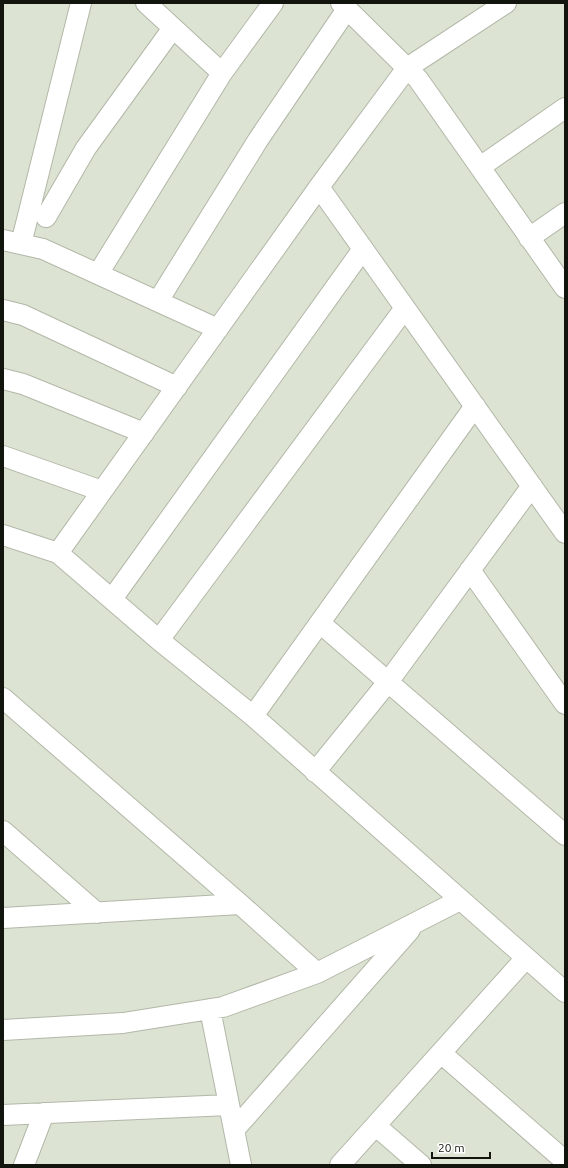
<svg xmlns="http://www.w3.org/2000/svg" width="568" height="1168" viewBox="0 0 568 1168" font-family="Ubuntu,sans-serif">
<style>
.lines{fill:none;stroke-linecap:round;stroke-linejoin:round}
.minor-casing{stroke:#b2b8a8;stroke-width:22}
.minor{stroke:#fff;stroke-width:20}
</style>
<rect width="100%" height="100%" fill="#dce3d2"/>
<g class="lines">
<g class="minor-casing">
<path id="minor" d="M146,3L222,73
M341,3L418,79L565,288
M480,167L565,108
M319,187L565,533
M46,217L86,148L173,28
M529,238L565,213
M3,240L43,249L218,329
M21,244L81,3
M98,274L222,73L273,3
M158,301L258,140L347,9
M3,310L23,315L177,387
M3,379L23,384L144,433
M3,456L102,491
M3,535L58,553L159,640L253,716L565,992
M58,553L319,187L407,68L506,3
M470,570L565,704
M112,599L363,249
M320,623L565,835
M159,640L405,308
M3,698L240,904L317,973
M253,716L475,406
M315,772L388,682L532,486
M3,831L97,913
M3,918L240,904
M210,1009L241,1165
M3,1030L123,1023L223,1007L317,973L460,900
M441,1053L565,1161
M3,1115L229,1105
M376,1126L421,1165
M234,1130L410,930
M24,1165L44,1113
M340,1165L526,958"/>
</g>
<use href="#minor" class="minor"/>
</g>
<rect width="568" height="1168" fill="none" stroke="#12140e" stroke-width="8"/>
<path d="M432 1152v6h58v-6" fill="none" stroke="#12140e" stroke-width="2"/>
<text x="438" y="1152" font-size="12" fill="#12140e" stroke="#ffffff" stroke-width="3" paint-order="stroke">20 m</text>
</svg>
